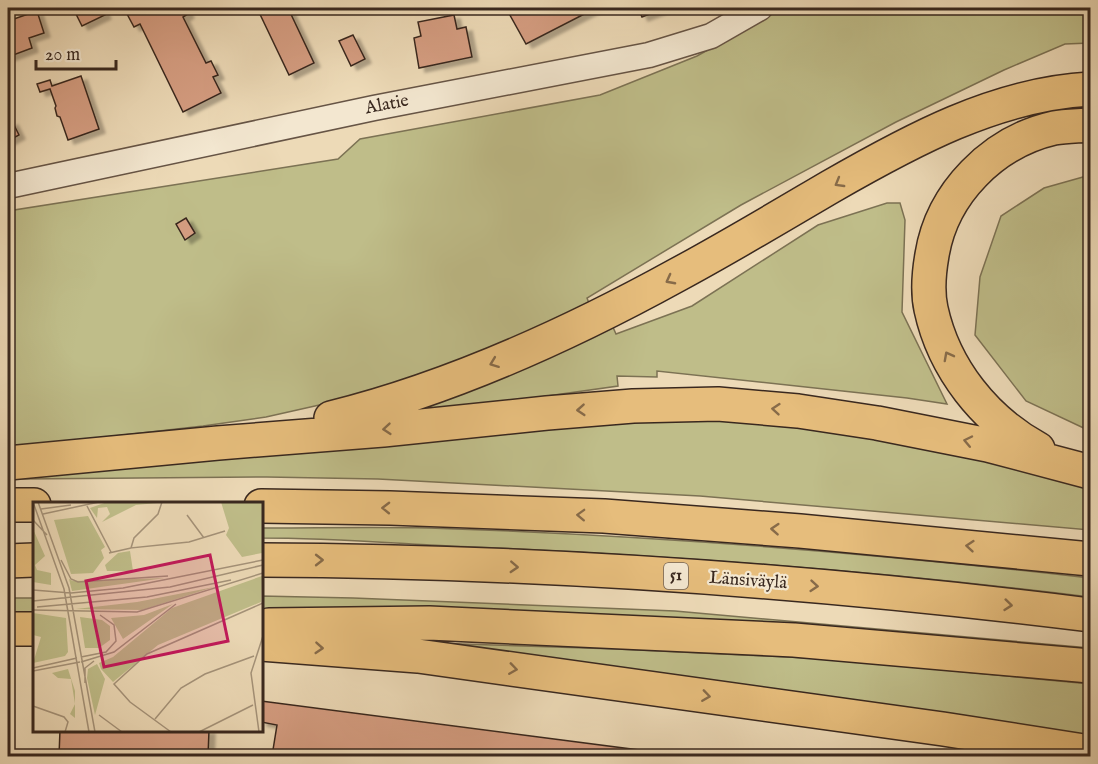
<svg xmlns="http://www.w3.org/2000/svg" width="1098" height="764" viewBox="0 0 1098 764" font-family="'IM FELL English',serif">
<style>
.green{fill:#bfbd89;stroke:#7c7254;stroke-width:1.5}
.building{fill:#d59d81;stroke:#39281f;stroke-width:1.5;filter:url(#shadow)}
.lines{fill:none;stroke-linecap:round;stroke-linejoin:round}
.minor-casing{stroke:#665445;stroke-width:27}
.motorway-casing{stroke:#39281f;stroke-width:36}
.minor{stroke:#f3e7d0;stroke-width:24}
.motorway{stroke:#e6bd7c;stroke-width:33}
.oneway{stroke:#876b49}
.labels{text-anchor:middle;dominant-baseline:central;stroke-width:4.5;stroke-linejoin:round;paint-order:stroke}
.shield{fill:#f3e7d0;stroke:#716154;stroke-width:1.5}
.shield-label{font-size:16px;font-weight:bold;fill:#39281f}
.street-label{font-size:18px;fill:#39281f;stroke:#f3e7d0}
.inset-road{fill:none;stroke:#a5937a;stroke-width:1.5}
.view{fill:#c2185b;fill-opacity:0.15;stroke:#c2185b;stroke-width:3}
.inset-edge{fill:none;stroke:#39281f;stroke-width:3}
</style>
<defs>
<filter id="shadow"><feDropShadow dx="6" dy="4" stdDeviation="1.5" flood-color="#0004"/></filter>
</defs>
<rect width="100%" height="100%" fill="#eddab7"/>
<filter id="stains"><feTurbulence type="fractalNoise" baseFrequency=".00333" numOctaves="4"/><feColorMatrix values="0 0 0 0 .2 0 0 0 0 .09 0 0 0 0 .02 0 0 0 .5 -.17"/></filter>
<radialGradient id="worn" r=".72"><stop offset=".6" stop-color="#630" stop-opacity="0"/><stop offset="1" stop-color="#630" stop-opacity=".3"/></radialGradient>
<path class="green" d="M783,8H1090V43L1065,44L1004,70L896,122L741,205L587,298L589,303L469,359L346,399L266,417L203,426L8,448V211L338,159L360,139L600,95L697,56Z
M1090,175V431L1026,401L975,335L980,277L1001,216L1044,188Z
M887,203H900L905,220L902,312L947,404L907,398L657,371V377L617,376L618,386L475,406L399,413L612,325L616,334L692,306L818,225Z
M674,417L785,422L922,444L1090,487V530L700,496L378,479L267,477L21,479V476Z
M261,528C317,528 373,527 429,528C650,535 871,553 1090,578V597C886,572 680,556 474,547C404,544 332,538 261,538Z
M261,596L353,598L675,611L1090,648V657L261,612Z
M8,598H34V613H8Z
M428,643L616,649L829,659L1090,684V739Z"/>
<path class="building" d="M73,8H102L105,15L82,26Z
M131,8H185L188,14L183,17L206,63L211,61L218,75L213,77L221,93L183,112L140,24L134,27L127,14L133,12Z
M257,8H288L314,63L289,75Z
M506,8H596L526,44Z
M638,8H665L642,17Z
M37,11L44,33L29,38L32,48L8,57V21Z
M454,15L457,29L466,27L472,57L419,68L414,38L421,36L418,22Z
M353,35L365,59L351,66L339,41Z
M81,76L99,129L68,140L60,117L57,116L55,108L56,106L50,89L40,92L37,84L50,80L52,86Z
M12,121L19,135L8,141V123Z
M186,218L195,233L185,240L176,224Z
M261,701L662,753L661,756H272L277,725L261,722Z
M60,730H209L208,756H59Z"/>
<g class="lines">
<g class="minor-casing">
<path id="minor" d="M8,186L374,108L649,55L711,36L760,8"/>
</g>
<g class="motorway-casing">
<path id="motorway" d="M331,418C452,388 568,335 677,275C729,247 779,217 830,187C910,141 996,94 1090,89
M1038,449C985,420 944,369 931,309C927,291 929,272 932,255C942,193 993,142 1054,128C1066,126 1079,126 1090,125
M8,463L218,443L383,430L547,413L633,406L718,404L798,411L877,423L988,445L1090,472
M8,505H34
M261,506L390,508L604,516L800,531L1090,559
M261,560C538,561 816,581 1090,615
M8,561L34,560
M269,625L429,623L794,640L1090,666
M8,629H34
M261,644L418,656L943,729L1090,752"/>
</g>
<use href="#minor" class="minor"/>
<use href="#motorway" class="motorway"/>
</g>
<defs><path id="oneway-chevron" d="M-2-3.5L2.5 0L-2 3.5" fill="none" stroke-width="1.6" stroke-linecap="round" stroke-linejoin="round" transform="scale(1.5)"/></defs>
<g class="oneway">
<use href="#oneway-chevron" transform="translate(839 183) rotate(150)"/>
<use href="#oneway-chevron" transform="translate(670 280) rotate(152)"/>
<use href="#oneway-chevron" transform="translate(948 356) rotate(-118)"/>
<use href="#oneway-chevron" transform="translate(494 363) rotate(159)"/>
<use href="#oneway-chevron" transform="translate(776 409) rotate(-175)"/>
<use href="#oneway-chevron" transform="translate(581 410) rotate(176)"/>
<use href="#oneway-chevron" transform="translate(387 429) rotate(175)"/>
<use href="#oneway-chevron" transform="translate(968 441) rotate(-168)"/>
<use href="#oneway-chevron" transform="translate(386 508) rotate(-179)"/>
<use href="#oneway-chevron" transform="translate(581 515) rotate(-178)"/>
<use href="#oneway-chevron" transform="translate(775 529) rotate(-176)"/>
<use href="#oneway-chevron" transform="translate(970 546) rotate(-175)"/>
<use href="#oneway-chevron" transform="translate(319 560)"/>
<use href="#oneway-chevron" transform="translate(514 567) rotate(3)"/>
<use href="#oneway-chevron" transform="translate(814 586) rotate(5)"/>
<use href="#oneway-chevron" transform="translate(1008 605) rotate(6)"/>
<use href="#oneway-chevron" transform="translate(319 648) rotate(4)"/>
<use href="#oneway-chevron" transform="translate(513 669) rotate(8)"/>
<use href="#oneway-chevron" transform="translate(706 696) rotate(8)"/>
</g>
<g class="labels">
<rect class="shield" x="664" y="563" width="24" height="26" rx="4.5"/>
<g class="shield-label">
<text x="676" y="576">51</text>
</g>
<g class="street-label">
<text transform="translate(387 105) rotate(-11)">Alatie</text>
<text transform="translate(748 581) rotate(4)">Länsiväylä</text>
</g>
</g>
<g transform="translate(33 502)">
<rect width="230" height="230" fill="#eddab7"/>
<path d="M74,0H123L124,1L103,3L69,20L77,12L74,5L65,6L64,16L57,6ZM188,0H229V51L209,55L193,33L196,26ZM55,14L72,45L68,48L71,56L60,71L38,72L21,18ZM0,27L12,54L2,63L4,68L18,71V83L0,80ZM97,49L100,69H74L72,63L85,51ZM229,74L228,100L125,143L80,180L68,167L66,161L80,155L139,106ZM132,76L39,89L36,77L40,79ZM181,85L109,108L43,107L104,100ZM140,102L90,137L78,116L111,113ZM0,111L33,116L35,150L32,154L0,161L8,135L0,133ZM47,115L69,118L77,124V138L66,146H52ZM64,162L72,177L62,213L54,176L55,167ZM35,167L42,189V216L37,212L42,202L38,177L25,176L19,171Z" fill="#bfbd89"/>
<path class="inset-road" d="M0,0L31,87L56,230M5,0L36,86L62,230M129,0L125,12L101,36L98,46L156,40L192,29M54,4L78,50M8,7L38,3M10,12L66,0M154,13L171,36M0,18L14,33M76,51L98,46M28,58L38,77L45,80L135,74M0,88L38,91L90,86L230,58M0,99L137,85L230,63M4,105L114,95L198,78M0,108L104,110L230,71M48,155L73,150L83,139L81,123L67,113M48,160L81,150L143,102M0,166L44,156M0,169L47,160M52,181V166L61,159M0,204L31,215L35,220L32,230M66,213L89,230M122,217L148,186L172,172L221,154M138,230L97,200L81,182L114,152L230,101M166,230L220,203M226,230L218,171L230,134"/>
<path class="view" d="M177,53L195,139L71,165L53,79Z"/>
<rect width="230" height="230" class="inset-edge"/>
</g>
<rect width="1098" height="764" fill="none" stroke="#eddab7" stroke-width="30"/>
<rect x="9" y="9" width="1080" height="746" fill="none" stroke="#39281f" stroke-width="3"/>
<rect x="15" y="15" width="1068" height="734" fill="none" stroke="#39281f" stroke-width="1.5"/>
<path d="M36 60v9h80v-9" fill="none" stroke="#39281f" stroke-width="3"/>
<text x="45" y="60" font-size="18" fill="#39281f" stroke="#f3e7d0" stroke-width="4.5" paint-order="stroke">20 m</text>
<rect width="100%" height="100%" filter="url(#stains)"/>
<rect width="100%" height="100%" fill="url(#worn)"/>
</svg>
